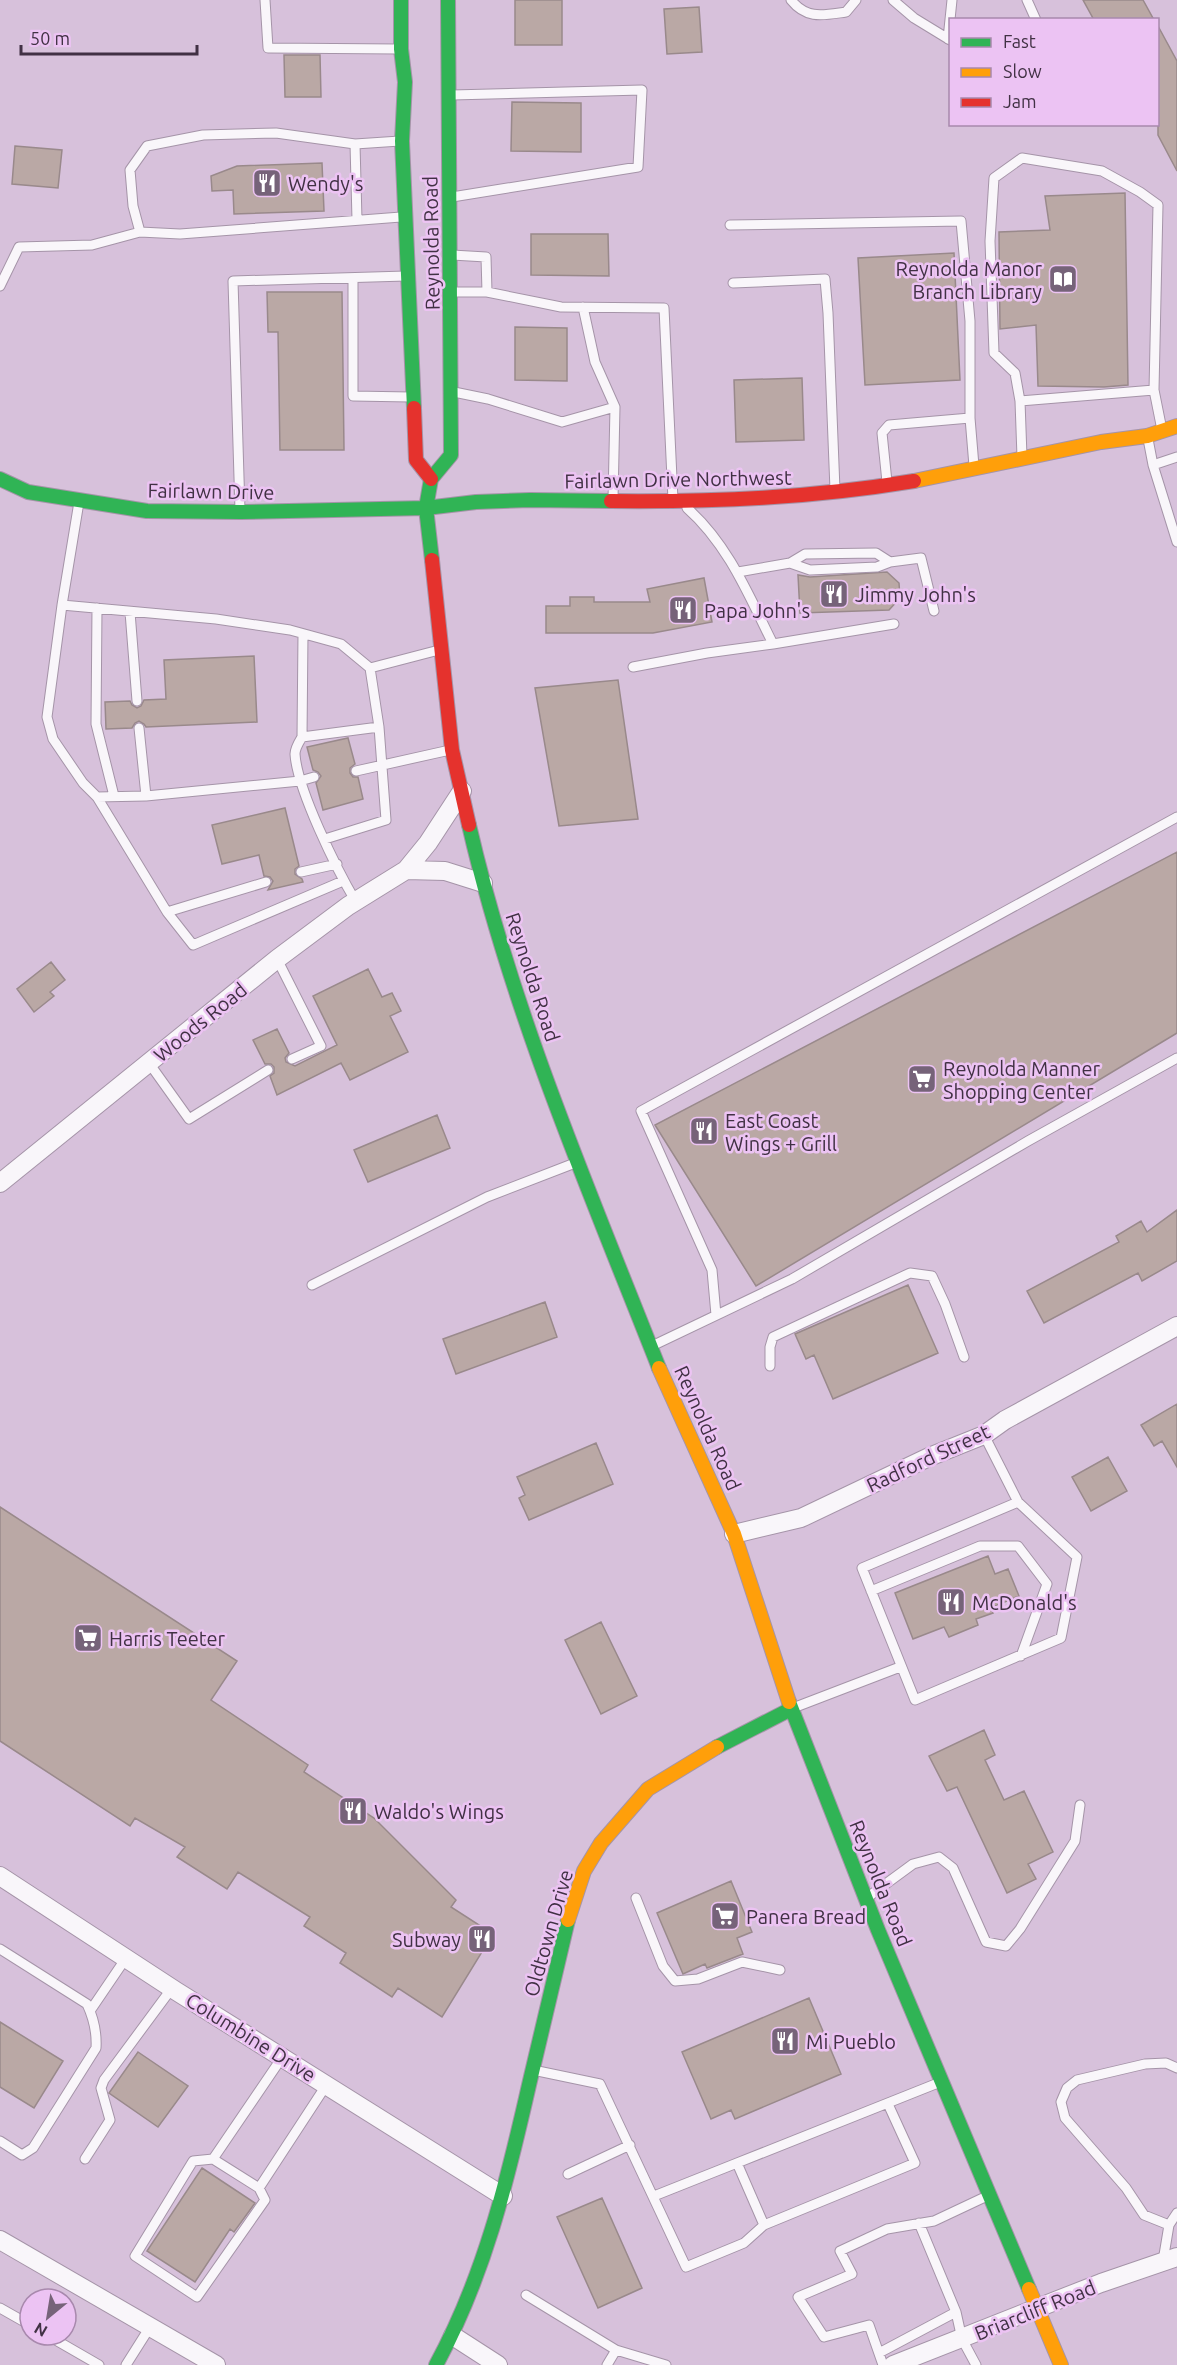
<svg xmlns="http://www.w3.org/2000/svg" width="1177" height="2365" viewBox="0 0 1177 2365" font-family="Ubuntu,sans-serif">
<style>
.building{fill:#baa8a5;stroke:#99898b;stroke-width:1.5}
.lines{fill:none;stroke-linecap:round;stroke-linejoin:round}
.lane-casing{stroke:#a594a8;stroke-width:11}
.street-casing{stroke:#a594a8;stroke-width:20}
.fast-casing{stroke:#a594a8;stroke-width:16}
.slow-casing{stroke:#a594a8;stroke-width:16}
.jam-casing{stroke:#a594a8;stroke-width:16}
.lane{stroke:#f9f6fa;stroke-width:9}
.street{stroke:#f9f6fa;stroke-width:18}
.fast{stroke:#30b455;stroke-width:14}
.slow{stroke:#ff9f0a;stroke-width:14}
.jam{stroke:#e5322d;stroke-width:14}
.labels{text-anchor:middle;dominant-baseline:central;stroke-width:5;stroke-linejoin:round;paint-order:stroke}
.poi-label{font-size:20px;fill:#413144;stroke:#ecc3f3;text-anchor:start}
.street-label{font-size:20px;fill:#413144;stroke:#ecc3f3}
</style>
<rect width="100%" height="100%" fill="#d7c1db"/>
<path class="building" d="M515,0H562V45H515Z
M1083,0H1143L1154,20H1094Z
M699,7L702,52L667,54L664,9Z
M1158,26L1177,61V171L1158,135Z
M284,55H320L321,97H285Z
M512,102L581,103V152L511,151Z
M15,146L62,150L58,188L12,184Z
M322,163L324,211L234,214L233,190L212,191L211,176L237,166Z
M1125,193L1128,385L1104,387L1038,386L1036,325L1000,329L999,232L1050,230L1045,196Z
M531,234H608L609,276L531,275Z
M954,253L960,380L865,385L858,258Z
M267,292H342L344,450H280L278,332H268Z
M515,327L567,328V381L515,380Z
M802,378L804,440L736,442L734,380Z
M887,572L899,583L900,598L889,610L800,613L798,575L810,577Z
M704,578L712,622L653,633H546V606H570V597H594V602H650L647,589Z
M254,656L257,722L146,727L144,724L139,721L135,723L132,728L106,729L105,702L130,701L132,705L137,708L141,706L144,700L166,699L164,660Z
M618,680L638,819L559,826L535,688Z
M348,738L355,764L350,768V773L353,777H358L363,799L323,810L316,783L321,776L318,772L313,770L307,747Z
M285,808L299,866L295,869V874L302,879L303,882L268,890L273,881L270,877L264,876L259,855L222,864L212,825Z
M1177,852V1033L756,1286L655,1125Z
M51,962L65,980L50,992L54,996L34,1012L17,989Z
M368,969L382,997L392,993L401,1011L390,1016L408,1052L350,1080L341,1063L277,1095L270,1076L274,1073V1067L271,1064H265L253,1040L277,1029L289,1053L285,1058L286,1062L295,1066L337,1045L313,996Z
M437,1115L450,1148L368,1182L354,1150Z
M1177,1210V1261L1142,1281L1138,1273L1044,1323L1027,1291L1119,1242L1116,1236L1141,1221L1147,1232Z
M908,1285L938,1353L833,1399L814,1355L806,1359L795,1334Z
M545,1302L557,1337L456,1374L443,1339Z
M1177,1404V1467L1162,1441L1154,1446L1141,1425Z
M596,1443L613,1484L529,1520L519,1498L525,1495L517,1477Z
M1108,1457L1127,1491L1091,1511L1072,1477Z
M0,1507L237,1661L211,1700L308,1765L304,1772L374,1818L456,1900L451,1907L493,1934L442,2017L398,1988L392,1997L340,1963L346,1953L304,1926L310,1917L238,1872L227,1889L177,1857L185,1847L135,1818L130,1826L0,1741Z
M988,1556L995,1574L1008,1569L1019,1596L990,1608L993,1613L976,1619L978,1625L949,1637L944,1627L913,1639L895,1593Z
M601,1622L637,1696L601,1714L565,1640Z
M984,1730L995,1755L985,1760L1004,1800L1024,1791L1053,1852L1028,1864L1036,1879L1007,1893L957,1787L947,1791L929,1756Z
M731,1881L752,1932L737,1938L743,1954L707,1968L705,1964L683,1974L657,1913Z
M809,1998L841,2074L735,2119L731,2110L711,2119L682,2052Z
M0,2022L63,2061L34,2108L0,2087Z
M138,2052L188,2086L158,2127L109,2093Z
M202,2168L255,2203L234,2232L230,2229L195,2282L147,2251Z
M602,2198L642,2288L598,2308L557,2217Z"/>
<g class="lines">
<g class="lane-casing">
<path id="lane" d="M265,0L268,48L398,49
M791,0C807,20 824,15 846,12L856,0
M893,0L914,18L950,40
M1027,0L1036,20
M948,39L952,0
M355,144L400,141
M452,197L638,167L642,90L452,95
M730,225L961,221L970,321V418
M140,232L133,206L130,170L147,146L203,135L276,133L355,144L357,220
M452,255L486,257L487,292
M353,278V396L410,397
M733,283L825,279L828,313L835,490
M0,286L19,247L92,245L140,232L180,234L401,217
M455,292H487L561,307L664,308L673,500
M583,307L595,362L615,407L613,499
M454,392L488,399L562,422L615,407
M1020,401L1015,373L994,353L990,241L994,178L1022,158L1102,171L1140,192L1158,205L1154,390L1162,430
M1148,439L1153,465L1177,457
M1022,457L1020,401L1154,390
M1153,465L1177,542
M887,482L882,433L889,425L970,418L974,466
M79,502L62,605L216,619L290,630L341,644L370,668
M687,508C728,544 749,596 773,644L894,624
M240,510L233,281L406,276
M790,563L810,570L877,567L890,562
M738,572L790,563L805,554L876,553L890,562L921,558L934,611
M62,605L47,717L53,739L83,783L97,797L167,912L193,945L343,881
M97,608L96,724L114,796
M130,612L137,701
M303,634L302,737L379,727
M633,667L707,653L773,644
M139,728L146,796
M302,737C299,742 295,748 295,754C297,789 337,870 356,902
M356,771L450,750
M97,797L146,796L300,781L314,777
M325,839L386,820L379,727L370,668L439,650
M301,872L337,864
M167,912L266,882
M277,959L321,1046L292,1059
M149,1063L189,1119L268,1070
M312,1285L487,1197L575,1163
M716,1315L712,1270L641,1111L1177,817
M654,1345L792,1279L1028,1141L1177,1058
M770,1366V1347L773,1337L910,1273L932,1276L945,1304L964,1357
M984,1435L1018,1502
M1018,1502L1077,1557L1061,1638L915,1700L862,1568Z
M871,1591L980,1546H1018L1047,1584L1021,1656
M793,1708L900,1667
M868,1897L913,1864L939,1857L953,1868L986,1942L1006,1946L1020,1929L1075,1841L1080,1805
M636,1898L663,1966L675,1981L698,1979L742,1962L780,1970
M0,1949L87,2004C94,2019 97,2032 96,2048L33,2148L22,2155L0,2141
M90,2011L126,1958
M283,2056L213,2159L259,2188L327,2084
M533,2070L600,2084L686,2267L744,2243L764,2225L915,2163L888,2104
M85,2159L110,2120L101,2088L104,2080L172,1988
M213,2159L193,2161L135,2256L197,2297L265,2200L259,2188
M568,2174L630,2145
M654,2196L737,2163
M764,2225L737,2163L938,2083
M1169,2225L1144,2215L1126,2188L1065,2118L1061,2102L1067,2088L1077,2080L1145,2064L1166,2063L1177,2068
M1163,2261L1169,2225L1177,2213
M526,2295L616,2350L607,2365
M0,2308L30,2325
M956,2312L962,2339L976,2365
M47,2335L99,2365
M616,2350L666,2365
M879,2353L956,2312L919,2223
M126,2365L150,2327
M883,2365L869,2325L824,2337L798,2297L852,2274L840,2251L887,2229L934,2221L985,2197"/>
</g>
<g class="street-casing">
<path id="street" d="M406,870L445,871L483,883
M0,1183L277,959L348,906L406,870L428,843L462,791
M734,1534L801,1518L929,1457L984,1435L1005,1420L1177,1326
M0,1876L176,1991L503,2196
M0,2240L216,2365
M453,2336L498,2365
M893,2365L1101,2283L1177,2257"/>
</g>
<g class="fast-casing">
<path id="fast" d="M401,0V49L405,82L402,141L414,408
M0,479L28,492L147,511L241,512L426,508L476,502L530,500L611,501
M432,560L426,508L431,479L451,455L448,0
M469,825C512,1012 589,1190 659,1368
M789,1702L878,1930L1029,2289
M717,1747L791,1709
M436,2365C484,2277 507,2182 529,2085C542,2030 555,1975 568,1920"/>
</g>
<g class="slow-casing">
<path id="slow" d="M914,481L1101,442L1147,436L1177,426
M659,1368L734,1534L789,1702
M568,1920L584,1871L601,1843L648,1789L717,1747
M1029,2289L1061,2365"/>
</g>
<g class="jam-casing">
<path id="jam" d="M414,408L416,460L431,479
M611,501C716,502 811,498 914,481
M432,560L452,750L469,825"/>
</g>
<use href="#lane" class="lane"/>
<use href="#street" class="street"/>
<use href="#fast" class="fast"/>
<use href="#slow" class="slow"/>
<use href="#jam" class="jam"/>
</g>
<defs>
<g id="restaurant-square" transform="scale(1.5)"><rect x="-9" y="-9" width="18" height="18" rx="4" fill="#766379" stroke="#ecc3f3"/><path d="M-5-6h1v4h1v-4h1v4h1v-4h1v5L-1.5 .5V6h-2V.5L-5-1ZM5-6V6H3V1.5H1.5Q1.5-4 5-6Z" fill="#fff"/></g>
<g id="library-square" transform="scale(1.5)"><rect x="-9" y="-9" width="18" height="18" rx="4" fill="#766379" stroke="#ecc3f3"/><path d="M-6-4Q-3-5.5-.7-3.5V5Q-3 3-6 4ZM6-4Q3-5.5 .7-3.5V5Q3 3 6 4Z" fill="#fff"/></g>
<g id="supermarket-square" transform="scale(1.5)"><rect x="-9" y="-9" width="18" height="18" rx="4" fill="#766379" stroke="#ecc3f3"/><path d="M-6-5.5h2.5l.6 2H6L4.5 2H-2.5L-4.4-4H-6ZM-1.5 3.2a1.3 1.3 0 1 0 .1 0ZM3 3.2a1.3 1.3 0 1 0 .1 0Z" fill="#fff"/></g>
</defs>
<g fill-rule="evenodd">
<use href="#restaurant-square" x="267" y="183"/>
<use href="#library-square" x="1063" y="279"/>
<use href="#restaurant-square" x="834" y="594"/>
<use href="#restaurant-square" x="683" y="610"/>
<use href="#supermarket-square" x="922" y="1079"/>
<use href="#restaurant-square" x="704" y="1131"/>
<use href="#restaurant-square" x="951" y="1602"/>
<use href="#supermarket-square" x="88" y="1638"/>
<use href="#restaurant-square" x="353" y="1811"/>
<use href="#supermarket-square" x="725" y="1916"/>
<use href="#restaurant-square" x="482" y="1939"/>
<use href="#restaurant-square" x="785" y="2041"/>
</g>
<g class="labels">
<g class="poi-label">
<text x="288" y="183">Wendy's</text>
<text x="1042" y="268" text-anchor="end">Reynolda Manor<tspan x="1042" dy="23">Branch Library</tspan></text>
<text x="855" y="594">Jimmy John's</text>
<text x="704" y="610">Papa John's</text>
<text x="943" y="1068">Reynolda Manner<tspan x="943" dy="23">Shopping Center</tspan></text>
<text x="725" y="1120">East Coast<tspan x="725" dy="23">Wings + Grill</tspan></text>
<text x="972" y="1602">McDonald's</text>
<text x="109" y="1638">Harris Teeter</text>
<text x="374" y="1811">Waldo's Wings</text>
<text x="746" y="1916">Panera Bread</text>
<text x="461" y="1939" text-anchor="end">Subway</text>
<text x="806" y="2041">Mi Pueblo</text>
</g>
<g class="street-label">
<text transform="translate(431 243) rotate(-91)">Reynolda Road</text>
<text transform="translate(678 479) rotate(-1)">Fairlawn Drive Northwest</text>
<text transform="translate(211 491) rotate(1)">Fairlawn Drive</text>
<text transform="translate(533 977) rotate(72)">Reynolda Road</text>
<text transform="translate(200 1022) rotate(-39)">Woods Road</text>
<text transform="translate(708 1428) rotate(66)">Reynolda Road</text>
<text transform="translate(928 1458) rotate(-25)">Radford Street</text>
<text transform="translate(881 1883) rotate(68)">Reynolda Road</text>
<text transform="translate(548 1933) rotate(-74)">Oldtown Drive</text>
<text transform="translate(251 2037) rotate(32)">Columbine Drive</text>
<text transform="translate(1035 2310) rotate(-22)">Briarcliff Road</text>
</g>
</g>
<rect x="949" y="18" width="210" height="108" fill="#ecc3f3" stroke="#a889ad" stroke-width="1.5"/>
<rect x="961" y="38" width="30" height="9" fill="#30b455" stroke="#a889ad" stroke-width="1.5"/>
<text x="1003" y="48" font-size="18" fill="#413144">Fast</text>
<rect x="961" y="68" width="30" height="9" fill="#ff9f0a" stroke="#a889ad" stroke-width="1.5"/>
<text x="1003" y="78" font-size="18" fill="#413144">Slow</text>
<rect x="961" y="98" width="30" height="9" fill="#e5322d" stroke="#a889ad" stroke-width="1.5"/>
<text x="1003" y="108" font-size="18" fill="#413144">Jam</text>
<g transform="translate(48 2317) rotate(210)"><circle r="28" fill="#ecc3f3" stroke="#a889ad" stroke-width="1.5"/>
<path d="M0-4.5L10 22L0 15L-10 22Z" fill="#766379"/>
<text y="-9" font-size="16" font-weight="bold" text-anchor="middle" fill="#413144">N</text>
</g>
<path d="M21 45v9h176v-9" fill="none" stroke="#413144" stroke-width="3"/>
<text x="30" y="45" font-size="18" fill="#413144" stroke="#ecc3f3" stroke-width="4.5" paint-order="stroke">50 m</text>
</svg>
